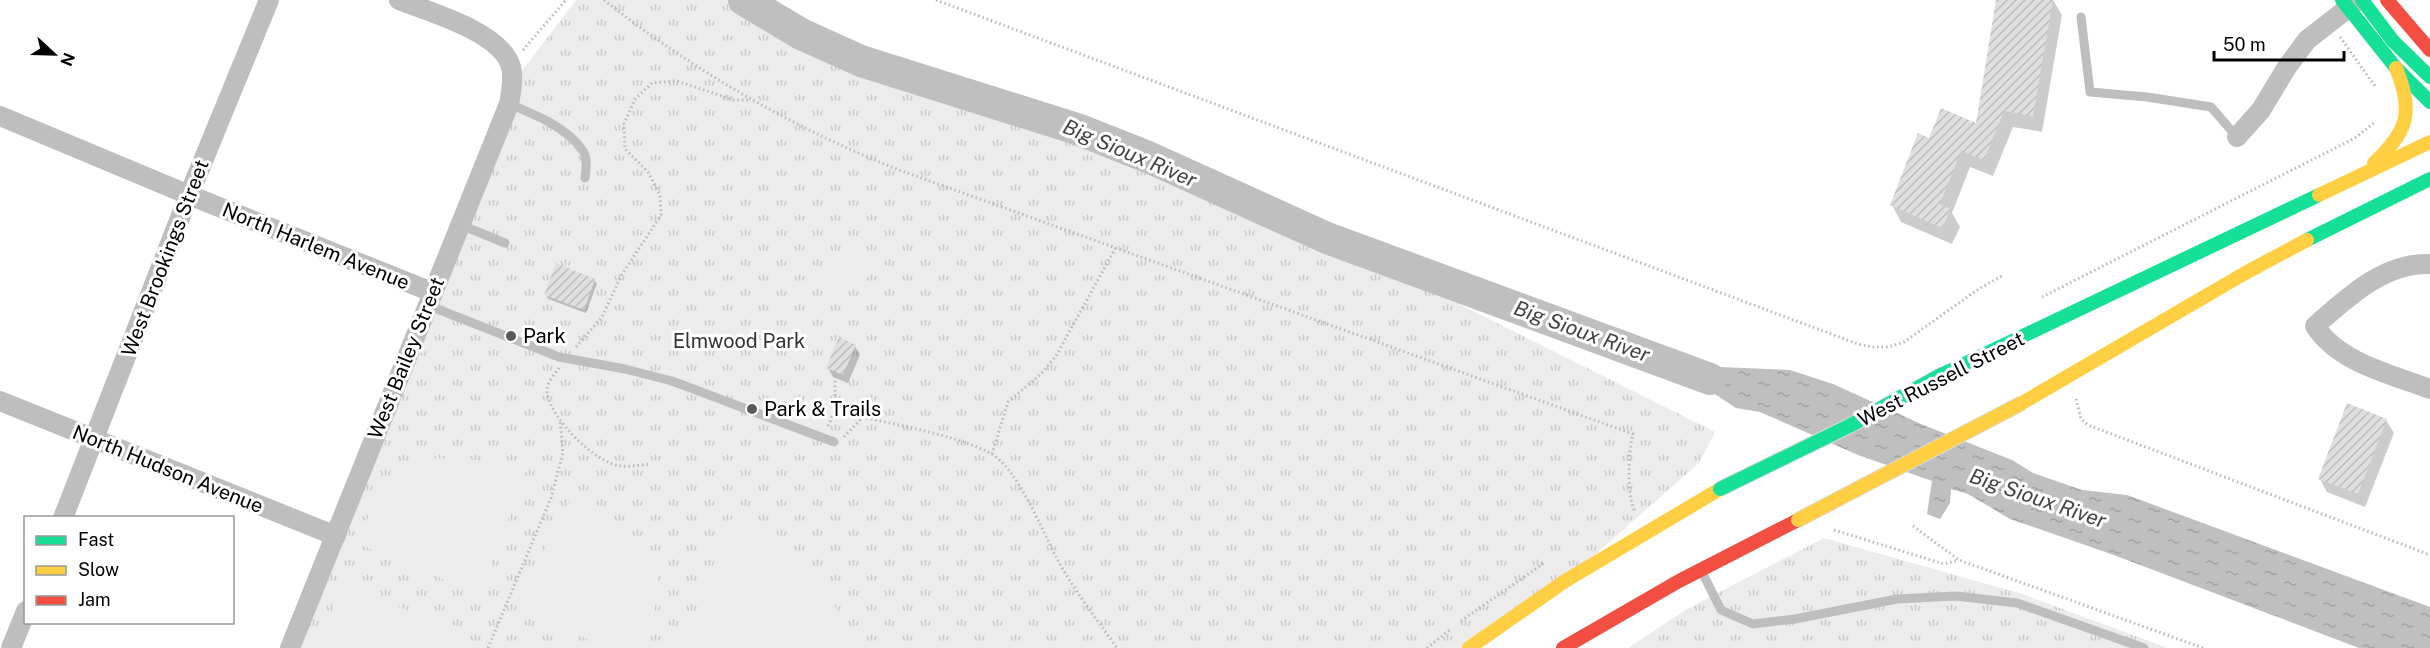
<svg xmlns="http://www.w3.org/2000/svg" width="2430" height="648" viewBox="0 0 2430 648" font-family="'Public Sans',sans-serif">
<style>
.grass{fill:url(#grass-tufts)}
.pitch{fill:#ececec}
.water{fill:url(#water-ripples)}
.shadow{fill:#0003}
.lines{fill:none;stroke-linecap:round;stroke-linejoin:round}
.river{stroke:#bfbfbf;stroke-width:32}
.building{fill:url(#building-hatch)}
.path{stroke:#b9b9b9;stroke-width:3;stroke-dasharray:1.5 3;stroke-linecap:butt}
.lane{stroke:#bebebe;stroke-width:9}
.street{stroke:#bebebe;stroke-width:20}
.fast{stroke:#16e098;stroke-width:14}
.slow{stroke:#ffcf43;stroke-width:14}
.jam{stroke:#f24e42;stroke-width:14}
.fast-bridge-casing{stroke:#dbdbdb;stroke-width:16;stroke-linecap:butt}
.slow-bridge-casing{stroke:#dbdbdb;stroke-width:16;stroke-linecap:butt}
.fast-bridge{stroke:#16e098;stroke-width:14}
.slow-bridge{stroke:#ffcf43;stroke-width:14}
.poi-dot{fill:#595959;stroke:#fff;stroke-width:2}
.labels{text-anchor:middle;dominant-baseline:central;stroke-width:6;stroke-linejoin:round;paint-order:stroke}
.street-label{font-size:20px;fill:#000;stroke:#fff}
.poi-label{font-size:20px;fill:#000;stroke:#fff;text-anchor:start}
.park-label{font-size:20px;fill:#333;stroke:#fff}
.water-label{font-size:21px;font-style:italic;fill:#444;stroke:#fff}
</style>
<defs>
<pattern id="grass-tufts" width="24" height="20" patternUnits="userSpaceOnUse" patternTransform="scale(1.5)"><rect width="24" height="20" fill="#ececec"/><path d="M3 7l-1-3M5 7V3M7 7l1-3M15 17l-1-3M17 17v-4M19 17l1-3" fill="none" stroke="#c9c9c9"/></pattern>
<pattern id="water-ripples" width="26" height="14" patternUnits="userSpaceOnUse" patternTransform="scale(1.5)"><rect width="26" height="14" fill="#bfbfbf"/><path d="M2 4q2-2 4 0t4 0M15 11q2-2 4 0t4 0" fill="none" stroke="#a2a2a2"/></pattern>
<pattern id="building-hatch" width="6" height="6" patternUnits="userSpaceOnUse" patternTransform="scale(1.5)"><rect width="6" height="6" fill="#dfdfdf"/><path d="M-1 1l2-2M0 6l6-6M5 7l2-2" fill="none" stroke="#bebebe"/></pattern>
</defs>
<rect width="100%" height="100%" fill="#fff"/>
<path class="grass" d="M576,0H744L800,33L861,61L1077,129L1235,195L1327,238L1715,432L1699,463L1565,581L1476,648H289L512,84Z
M1824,538L2019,593L2168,648H1628L1687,609Z"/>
<path class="pitch" d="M863,253L871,276L826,291L818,268Z
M465,459L513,464L526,471L483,586L470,590L358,544C365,520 388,468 414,461C426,457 451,459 465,459Z
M573,495C599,510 618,524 639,545C643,549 649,554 652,558C665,579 652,627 643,648H609L523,612L517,602Z
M731,519L750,522L777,534L808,561L832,591L844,648H681Z
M342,583L457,631L460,638L456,648H325L330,616Z"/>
<path class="water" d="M1671,365L1790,370L1833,384L1921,424L2012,460L2033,473L2082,490L2127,495L2430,607V648H2359L2111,554L2010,519L1968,494L1951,489L1950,503L1940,519L1927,514L1932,481L1858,455L1760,412L1736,408Z"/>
<path class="shadow" d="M1997,0H2053L2062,15L2042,132L2013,127L1993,176L1970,167L1952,213L1960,227L1952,244L1901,222L1892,205L1930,140L1977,125Z
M594,280L597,284L586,313L548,299L546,295Z
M855,346L860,355L848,383L833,377L828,368Z
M2386,420L2394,433L2365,507L2327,492L2320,479Z"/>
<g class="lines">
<path class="river" d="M744,0L801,34L861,61L1077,129L1148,157L1327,238L1710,379"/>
</g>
<path class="building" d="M1996,0H2053L2033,116L2004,111L1984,160L1961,151L1940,204L1951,209L1942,228L1890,205L1918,133L1929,138L1941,108L1976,123Z
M556,263L595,279L584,310L544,295Z
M839,337L856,345L843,375L826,368Z
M2347,403L2387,419L2358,494L2318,479Z"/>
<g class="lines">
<path class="path" d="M604,0C694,71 793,128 899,170L1633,434C1628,453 1627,492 1634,510L1632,512
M936,0L1858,344L1873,347H1888L1904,342L1980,288L2004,275
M2340,37L2375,86
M523,50L566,0
M2042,297L2355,138L2375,122
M576,347L602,317L621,276L661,215L660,195L648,172L625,149L624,124L635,99L652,83L677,81L734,100H751
M559,368C554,375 546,383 547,393C551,419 596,464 621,466C630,467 641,465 650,464
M2076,399L2081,419L2088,425L2430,555
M828,426L835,410V381L837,373
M844,437L863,417C904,427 952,434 990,453C1017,467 1042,530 1056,557C1073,589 1096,618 1117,648
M992,454L1008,402L1041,374L1056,356L1116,247
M1913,526L1959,560L2203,648
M1834,530L1944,564L1959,560
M1461,621L1544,563
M488,648L551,498L563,453L560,420
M1427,648L1451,629"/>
<path class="lane" d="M2081,17L2090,92L2147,97L2211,107L2237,137
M509,104C534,114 567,127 583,151C588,158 586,170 585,178
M461,225L505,243
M427,305L559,357L625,369L672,381L834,442
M1703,574L1721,610L1753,624L1795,619L1897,599L1956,596L2017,603L2144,648"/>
<path class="street" d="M0,116L189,195L432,292
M2237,137L2261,110L2287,67L2307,40L2357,1
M2430,264C2384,262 2347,298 2315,326C2339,363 2391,374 2430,389
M0,401L336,536
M63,518L189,195L269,0
M11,648L26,611
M290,648L509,104C511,92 514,79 511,67C502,32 429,12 399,0"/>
<path class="fast" d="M2342,0L2396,68L2430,102
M2362,0L2393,41L2430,77
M2307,240L2430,179
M1943,374L2319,195"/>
<path class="slow" d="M2374,163C2408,131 2414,112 2396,68
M2319,195L2430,142
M2022,403L2247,272L2307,240
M1469,648L1565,581L1720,489"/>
<path class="jam" d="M2387,0L2430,50
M1563,648L1679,581L1798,520"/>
<g class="fast-bridge-casing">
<path id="fast-bridge" d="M1720,489L1849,426L1943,374"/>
</g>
<g class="slow-bridge-casing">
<path id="slow-bridge" d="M1798,520L2022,403"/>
</g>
<use href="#fast-bridge" class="fast-bridge"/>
<use href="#slow-bridge" class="slow-bridge"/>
</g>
<g class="poi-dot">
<circle cx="511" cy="336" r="6"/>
<circle cx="752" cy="409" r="6"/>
</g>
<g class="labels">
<g class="street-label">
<text transform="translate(316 246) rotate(22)">North Harlem Avenue</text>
<text transform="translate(165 258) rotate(-69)">West Brookings Street</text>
<text transform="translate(406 358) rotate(-68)">West Bailey Street</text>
<text transform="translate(1941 379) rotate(-27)">West Russell Street</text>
<text transform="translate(168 469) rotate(22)">North Hudson Avenue</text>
</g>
<g class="poi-label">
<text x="523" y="336">Park</text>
<text x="764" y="409">Park &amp; Trails</text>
</g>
<g class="park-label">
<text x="739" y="341">Elmwood Park</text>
</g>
<g class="water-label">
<text transform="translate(1130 153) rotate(23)">Big Sioux River</text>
<text transform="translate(1582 331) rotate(20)">Big Sioux River</text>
<text transform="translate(2038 498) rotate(19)">Big Sioux River</text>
</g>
</g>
<rect x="24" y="516" width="210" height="108" fill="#ffffff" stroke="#999999" stroke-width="1.5"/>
<rect x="36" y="536" width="30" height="9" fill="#16e098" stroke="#999999" stroke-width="1.5"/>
<text x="78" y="546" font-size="18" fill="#000000">Fast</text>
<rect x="36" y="566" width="30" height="9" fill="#ffcf43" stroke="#999999" stroke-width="1.5"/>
<text x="78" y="576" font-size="18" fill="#000000">Slow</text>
<rect x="36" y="596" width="30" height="9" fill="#f24e42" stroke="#999999" stroke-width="1.5"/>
<text x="78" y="606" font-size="18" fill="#000000">Jam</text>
<g transform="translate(54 54) rotate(112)" stroke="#ffffff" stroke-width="4.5" paint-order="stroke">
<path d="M0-4.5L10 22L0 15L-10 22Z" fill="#000000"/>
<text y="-9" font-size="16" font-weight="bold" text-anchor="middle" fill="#000000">N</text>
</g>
<path d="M2214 51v9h130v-9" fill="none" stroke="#000000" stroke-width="3"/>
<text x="2223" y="51" font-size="18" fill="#000000" stroke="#ffffff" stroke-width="4.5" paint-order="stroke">50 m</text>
</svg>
